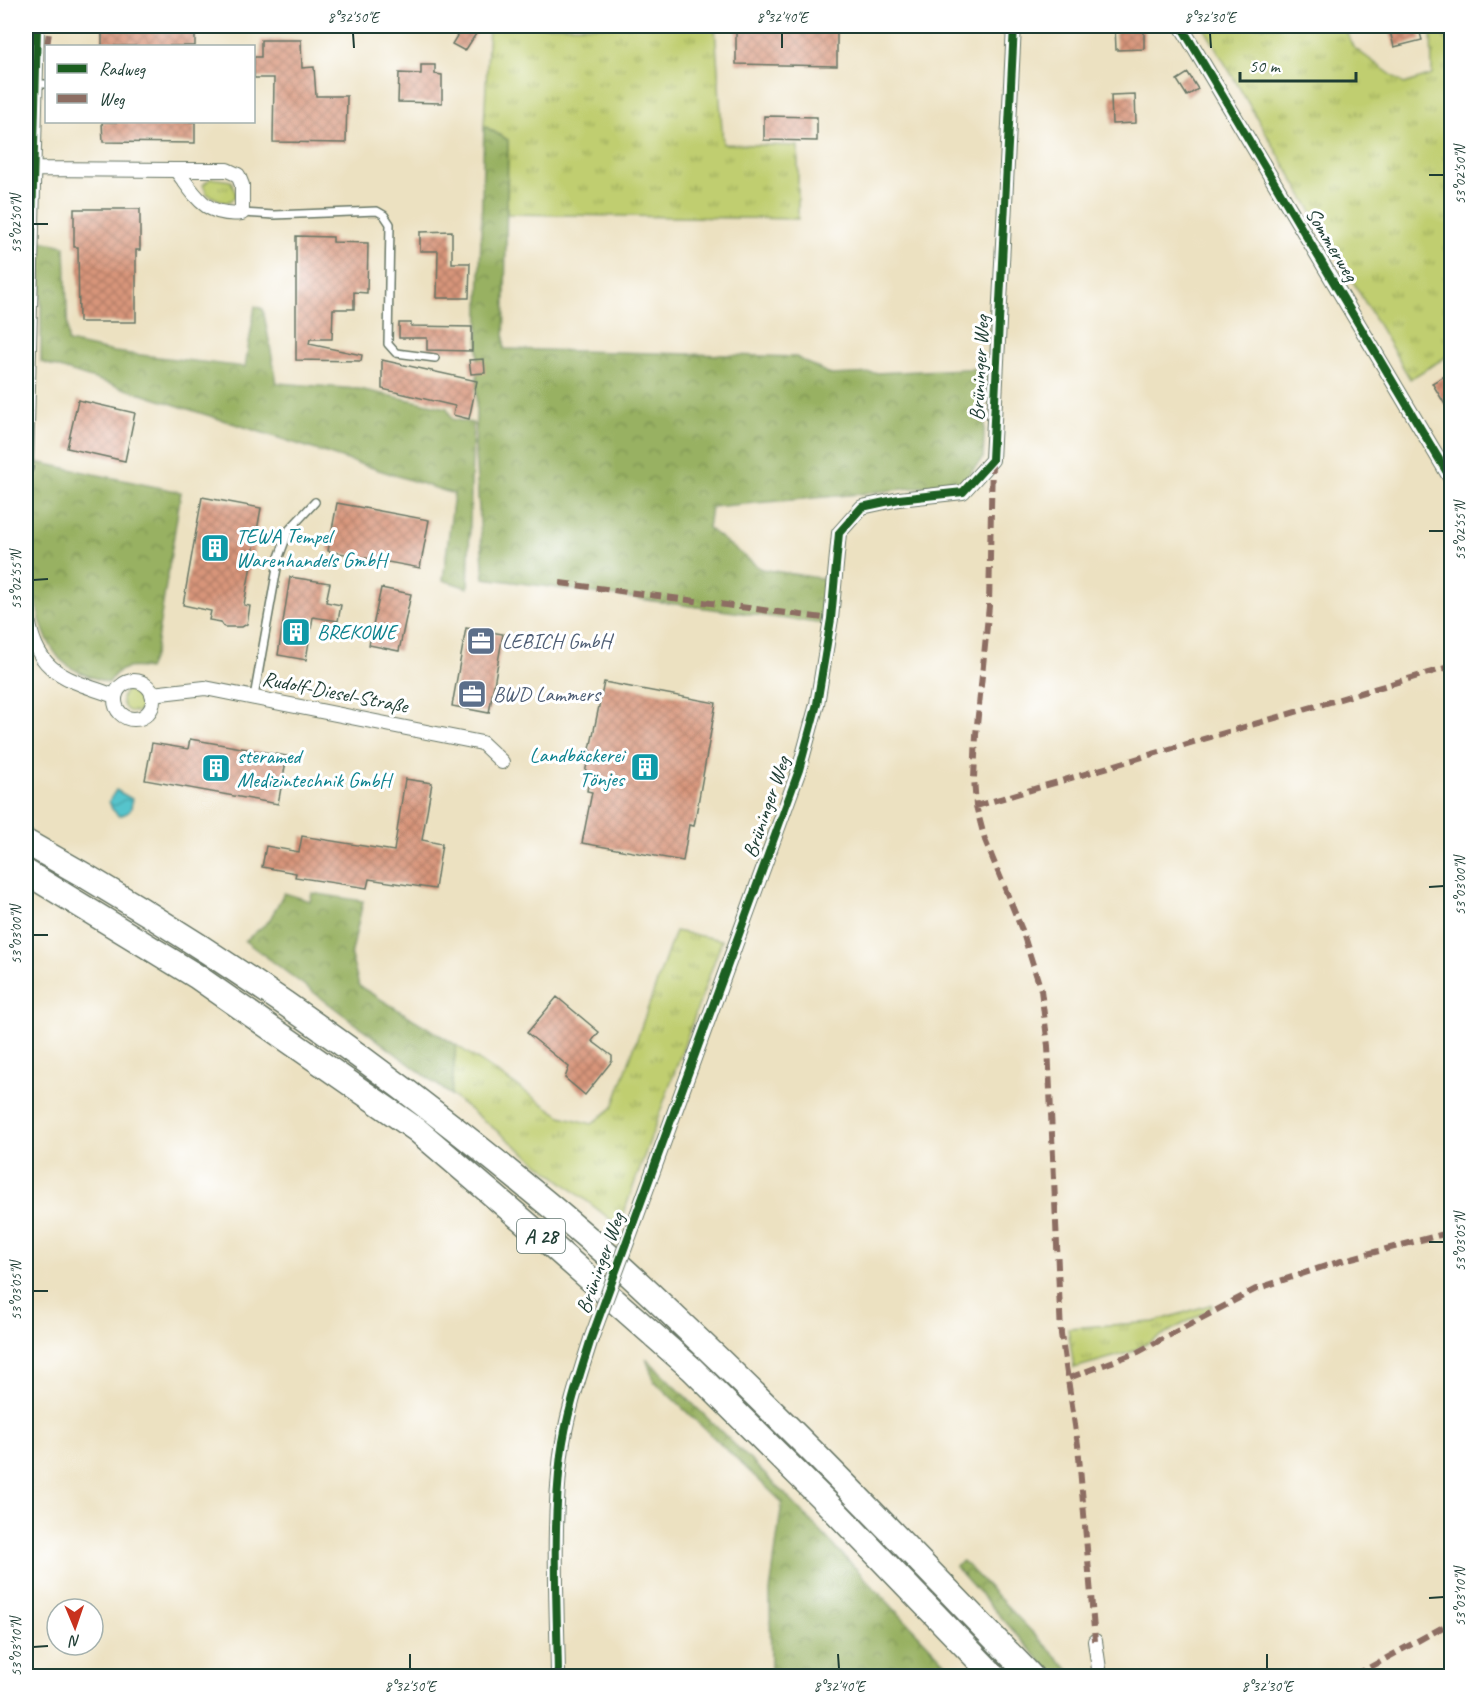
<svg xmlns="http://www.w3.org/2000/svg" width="1477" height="1702" viewBox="0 0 1477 1702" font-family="Caveat,sans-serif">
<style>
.grass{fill:url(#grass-tufts);stroke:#708652;stroke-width:1.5}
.forest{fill:url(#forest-crowns);stroke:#5c774b;stroke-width:1.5}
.water{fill:url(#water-waves);stroke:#3a8080;stroke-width:1.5}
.building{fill:url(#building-cross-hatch)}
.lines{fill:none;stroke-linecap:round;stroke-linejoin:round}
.lane-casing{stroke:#677665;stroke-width:10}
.street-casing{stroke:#677665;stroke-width:16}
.highway-casing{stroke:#677665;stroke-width:27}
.lane{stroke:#fff;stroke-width:7}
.street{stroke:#fff;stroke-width:14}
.highway{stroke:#fff;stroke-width:24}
.street-bridge-casing{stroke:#677665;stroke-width:16;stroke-linecap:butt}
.street-bridge{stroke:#fff;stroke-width:14}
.quiet{stroke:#8d6e63;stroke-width:6;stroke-dasharray:12 6;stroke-linecap:butt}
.cycleway-casing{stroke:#fff;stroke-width:11}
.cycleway{stroke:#1b5e20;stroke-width:8}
.ticks{fill:none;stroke:#1f3d34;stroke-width:2}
.labels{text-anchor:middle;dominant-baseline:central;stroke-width:6;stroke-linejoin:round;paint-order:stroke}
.shield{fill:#fff;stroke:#627771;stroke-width:1.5}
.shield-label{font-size:20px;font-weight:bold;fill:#1f3d34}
.street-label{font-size:21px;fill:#1f3d34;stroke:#fff}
.culture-label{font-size:21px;fill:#0d838f;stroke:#fff;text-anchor:start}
.service-label{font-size:21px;fill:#4e5e75;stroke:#fff;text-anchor:start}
.neatline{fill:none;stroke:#1f3d34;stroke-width:2}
.ticks-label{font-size:15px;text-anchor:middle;fill:#1f3d34}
</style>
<defs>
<pattern id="grass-tufts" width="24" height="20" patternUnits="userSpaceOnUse" patternTransform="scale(1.5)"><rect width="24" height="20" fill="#c0ce70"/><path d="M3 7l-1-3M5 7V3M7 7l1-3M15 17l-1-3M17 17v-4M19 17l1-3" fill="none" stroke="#9ba85d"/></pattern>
<pattern id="forest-crowns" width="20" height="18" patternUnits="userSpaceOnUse" patternTransform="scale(1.5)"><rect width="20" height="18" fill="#98b162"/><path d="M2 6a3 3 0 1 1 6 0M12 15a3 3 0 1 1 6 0" fill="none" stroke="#7b9152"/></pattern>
<pattern id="water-waves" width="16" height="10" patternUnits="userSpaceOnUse" patternTransform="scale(1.5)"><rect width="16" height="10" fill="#56c4cc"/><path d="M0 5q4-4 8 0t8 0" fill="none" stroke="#47a0a6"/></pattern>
<pattern id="building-cross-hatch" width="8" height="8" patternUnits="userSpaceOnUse" patternTransform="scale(1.5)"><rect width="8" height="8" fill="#d8957a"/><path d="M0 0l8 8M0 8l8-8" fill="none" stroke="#af7b65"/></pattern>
</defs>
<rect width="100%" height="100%" fill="#fff"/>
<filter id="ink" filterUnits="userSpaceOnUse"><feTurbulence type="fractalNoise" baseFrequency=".0167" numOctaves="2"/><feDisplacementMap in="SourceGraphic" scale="12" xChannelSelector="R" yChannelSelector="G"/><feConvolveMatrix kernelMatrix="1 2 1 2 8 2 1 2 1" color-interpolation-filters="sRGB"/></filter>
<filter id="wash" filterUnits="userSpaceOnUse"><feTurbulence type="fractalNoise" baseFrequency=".008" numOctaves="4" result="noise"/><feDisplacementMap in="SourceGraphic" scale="24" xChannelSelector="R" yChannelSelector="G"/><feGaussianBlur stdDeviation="1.35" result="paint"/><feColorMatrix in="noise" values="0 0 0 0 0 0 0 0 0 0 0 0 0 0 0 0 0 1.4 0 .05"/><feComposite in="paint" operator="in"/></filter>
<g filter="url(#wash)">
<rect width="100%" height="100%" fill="#ece1c1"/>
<path class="grass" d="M489,26H715L723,144L798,146V219L507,214L508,140L484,126Z
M1203,26H1344L1353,47L1404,84L1432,75L1431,26H1451V354L1410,379Z
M211,178L231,181L236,195L232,200L225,203L207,194L203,185Z
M122 700a12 12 0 1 1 24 0a12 12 0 1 1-24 0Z
M675,931L722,940L619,1226L451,1095L456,1045L561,1116L592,1124L613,1107Z
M1212,1304L1211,1309L1131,1352L1074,1368L1068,1328L1154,1322Z"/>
<path class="forest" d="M484,126L508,140L504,349L796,357L831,375L987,368L983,458L962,482L859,494L711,507L708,528L761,569L832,580L824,624L484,578L475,454Z
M41,241L65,246L68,342L114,352L245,367L255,306L263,309L277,383L359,389L447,408L452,419L473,423L468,588L443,580L454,494L41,362Z
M36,462L181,492L155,653L148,669C131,666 117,666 109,683C94,678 71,671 60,659C20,612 34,520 36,462Z
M284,893L310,901L312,893L363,901L351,956L359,986L456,1045L451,1095L245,941L269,921Z
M646,1358L784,1493L958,1676H771L770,1592L782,1502L654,1381Z
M963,1561L1075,1676H1054L955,1566Z"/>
<path class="water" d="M116,790L132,799C132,810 130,813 119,816L112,809L109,801Z"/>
<g id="blocks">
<path class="building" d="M102,26H195V46H102Z
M463,26H481L465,51L452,44Z
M736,26H837V66L736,64Z
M1115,26H1144V49L1116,50Z
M1418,26L1422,40L1394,47L1390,31Z
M261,40H301L302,68L314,67L316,96H347L346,143L273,142L274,78H254V57H261Z
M421,65H435V74L442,75V103L398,102L399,73L421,74Z
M1188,73L1198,89L1187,96L1177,80Z
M1135,94L1136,123L1112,124L1111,95Z
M764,116L817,117V141L764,140Z
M102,122H195V143L103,142Z
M74,209H140V250H136V322H79L78,247H74Z
M452,231V263H470L469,298H437L438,251H420V232Z
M296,236L333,237V242L368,243L367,293L354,292V309H333L332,339H310L309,344L362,355L361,361L296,360Z
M399,323H411V326L472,327V351L427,350V338H399Z
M484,359L485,373L471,374L469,360Z
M382,360L477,381L469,419L453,415L455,406L382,389Z
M1452,372V416L1432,383Z
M78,400L135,413L125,461L67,448Z
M202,497L261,508L244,605L250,606L247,624L242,627H224L221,622L209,620L211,611L183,605Z
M337,503L429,520L420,568L328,551Z
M290,577L330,583L326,602L341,605L338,621L313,617L306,660L278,655Z
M381,588L411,594L399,651L369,645Z
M466,628L503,634L489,713L452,706Z
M604,682L716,703L694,826L689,825L683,861L582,843L592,792L587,791L589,779L584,778Z
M190,739L287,756L278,804L145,780L152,743L188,749Z
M405,779L432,783L422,840L442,844L435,889L369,879L367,888L295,877L296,873L262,867L266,846L299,852L302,836L394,851Z
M557,997L599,1032L592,1041L612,1056V1061L585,1095L565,1078L569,1067L527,1033Z"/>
</g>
</g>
<g filter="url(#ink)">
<use href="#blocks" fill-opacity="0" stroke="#677665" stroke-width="1.5"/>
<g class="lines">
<g class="lane-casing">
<path id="lane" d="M37,84H46
M242,213L274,215L377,211L384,215L390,224L388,344L396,353L435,358
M254,697L279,557L289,530L315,502"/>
</g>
<g class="street-casing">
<path id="street" d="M1181,26L1452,481
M35,169L176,170C196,196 205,217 242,213V185L238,175L227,170H176
M26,468L37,26
M26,608C35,672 59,677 115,696
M115 700a19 19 0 1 1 38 0a19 19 0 1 1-38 0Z
M152,694L205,688L482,743L502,762
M636,1218L799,770L817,704L831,619L839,533L862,507L899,499L963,492L992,460L1014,26
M1095,1641L1100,1676
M558,1676C557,1603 552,1528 561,1455C566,1416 579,1377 591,1339"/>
</g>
<g class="highway-casing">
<path id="highway" d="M26,842C231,956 423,1095 601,1249C637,1280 672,1315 707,1348C818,1454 924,1566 1031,1676
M26,872L196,976L417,1130L555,1248L692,1369L831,1507L994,1676"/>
</g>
<use href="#lane" class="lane"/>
<use href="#street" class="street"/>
<use href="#highway" class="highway"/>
<g class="street-bridge-casing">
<path id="street-bridge" d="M591,1339L636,1218"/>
</g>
<use href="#street-bridge" class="street-bridge"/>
<path class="quiet" d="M47,46L50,26
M992,460L989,606L976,735L974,778L976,806L985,840L1022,930L1041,990L1048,1046L1061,1334L1078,1445L1095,1641
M560,583L831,619
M976,806L1452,666
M1069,1378L1138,1352L1256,1289L1344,1260L1452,1232
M1354,1676L1452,1622"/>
<g class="cycleway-casing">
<path id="cycleway" d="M1181,26L1452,481
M26,468L37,26
M558,1676C557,1603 552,1528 561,1455C566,1416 579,1377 591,1339L799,770L817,704L831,619L839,533L862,507L899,499L963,492L992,460L1014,26"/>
</g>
<use href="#cycleway" class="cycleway"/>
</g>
</g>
<path class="ticks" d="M353,33L354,48M782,33V48M1210,33L1211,48M1429,175H1444M33,224H48M1429,531H1444M33,580L48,579M1429,887L1444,886M33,935H48M1429,1242H1444M33,1291H48M1429,1598L1444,1597M33,1647L48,1646M410,1654V1669M838,1654L839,1669M1267,1654V1669"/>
<defs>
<g id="building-square" transform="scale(1.5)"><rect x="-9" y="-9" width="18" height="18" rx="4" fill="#0f9aa8" stroke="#fff"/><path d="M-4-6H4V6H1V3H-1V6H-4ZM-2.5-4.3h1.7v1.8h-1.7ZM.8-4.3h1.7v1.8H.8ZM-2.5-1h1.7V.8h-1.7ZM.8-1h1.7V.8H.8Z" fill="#fff"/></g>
<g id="office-square" transform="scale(1.5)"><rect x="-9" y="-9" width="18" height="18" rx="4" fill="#5c6f8a" stroke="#fff"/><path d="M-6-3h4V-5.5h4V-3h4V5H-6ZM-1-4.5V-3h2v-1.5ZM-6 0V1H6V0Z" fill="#fff"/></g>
</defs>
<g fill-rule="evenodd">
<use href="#building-square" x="215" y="548"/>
<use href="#building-square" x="296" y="632"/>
<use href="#office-square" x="481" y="641"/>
<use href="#office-square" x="472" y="694"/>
<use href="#building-square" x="645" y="767"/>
<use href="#building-square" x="216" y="768"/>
</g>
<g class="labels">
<rect class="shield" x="517" y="1219" width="48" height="34" rx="4.5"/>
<g class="shield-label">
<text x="541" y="1236">A 28</text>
</g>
<g class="street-label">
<text transform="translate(1332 244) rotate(59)">Sommerweg</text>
<text transform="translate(979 368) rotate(-87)">Brüninger Weg</text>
<text transform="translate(335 692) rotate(11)">Rudolf-Diesel-Straße</text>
<text transform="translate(766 807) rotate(-71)">Brüninger Weg</text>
<text transform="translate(600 1263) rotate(-70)">Brüninger Weg</text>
</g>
<g class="culture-label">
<text x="236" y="536">TEWA Tempel<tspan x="236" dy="24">Warenhandels GmbH</tspan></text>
<text x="317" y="632">BREKOWE</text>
<text x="624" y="755" text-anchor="end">Landbäckerei<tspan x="624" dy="24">Tönjes</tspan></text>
<text x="237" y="756">steramed<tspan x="237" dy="24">Medizintechnik GmbH</tspan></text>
</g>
<g class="service-label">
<text x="502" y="641">LEBICH GmbH</text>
<text x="493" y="694">BWD Lammers</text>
</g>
</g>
<rect width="1477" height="1702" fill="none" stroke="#fff" stroke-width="66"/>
<rect x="45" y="45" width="210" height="78" fill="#ffffff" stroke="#a5b1ae" stroke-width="1.5"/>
<rect x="57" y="64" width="30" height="9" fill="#1b5e20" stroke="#a5b1ae" stroke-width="1.5"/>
<text x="99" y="75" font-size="18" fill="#1f3d34">Radweg</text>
<rect x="57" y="94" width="30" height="9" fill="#8d6e63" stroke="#a5b1ae" stroke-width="1.5"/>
<text x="99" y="105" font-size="18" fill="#1f3d34">Weg</text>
<g transform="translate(75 1627) rotate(178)"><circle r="28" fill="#ffffff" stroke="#a5b1ae" stroke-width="1.5"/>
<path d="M0-4.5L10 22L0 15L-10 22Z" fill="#c8321e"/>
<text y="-9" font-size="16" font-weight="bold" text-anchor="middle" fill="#1f3d34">N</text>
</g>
<path d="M1240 72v9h116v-9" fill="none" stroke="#1f3d34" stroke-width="3"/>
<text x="1249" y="72" font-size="18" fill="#1f3d34" stroke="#ffffff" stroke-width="4.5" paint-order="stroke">50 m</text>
<rect x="33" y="33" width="1411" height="1636" class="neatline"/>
<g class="ticks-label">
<text x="353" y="22">8°32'50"E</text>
<text x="782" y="22">8°32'40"E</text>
<text x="1210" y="22">8°32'30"E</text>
<text transform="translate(1460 175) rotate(-90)" y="5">53°02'50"N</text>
<text transform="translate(16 224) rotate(-90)" y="5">53°02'50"N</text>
<text transform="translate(1460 531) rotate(-90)" y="5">53°02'55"N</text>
<text transform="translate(16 580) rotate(-90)" y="5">53°02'55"N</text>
<text transform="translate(1460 886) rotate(-90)" y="5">53°03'00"N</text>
<text transform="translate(16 935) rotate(-90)" y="5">53°03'00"N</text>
<text transform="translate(1460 1242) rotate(-90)" y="5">53°03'05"N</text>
<text transform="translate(16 1291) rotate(-90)" y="5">53°03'05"N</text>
<text transform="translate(1460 1597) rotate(-90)" y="5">53°03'10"N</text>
<text transform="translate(16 1647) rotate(-90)" y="5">53°03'10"N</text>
<text x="410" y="1691">8°32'50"E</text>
<text x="839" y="1691">8°32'40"E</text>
<text x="1267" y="1691">8°32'30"E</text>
</g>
</svg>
